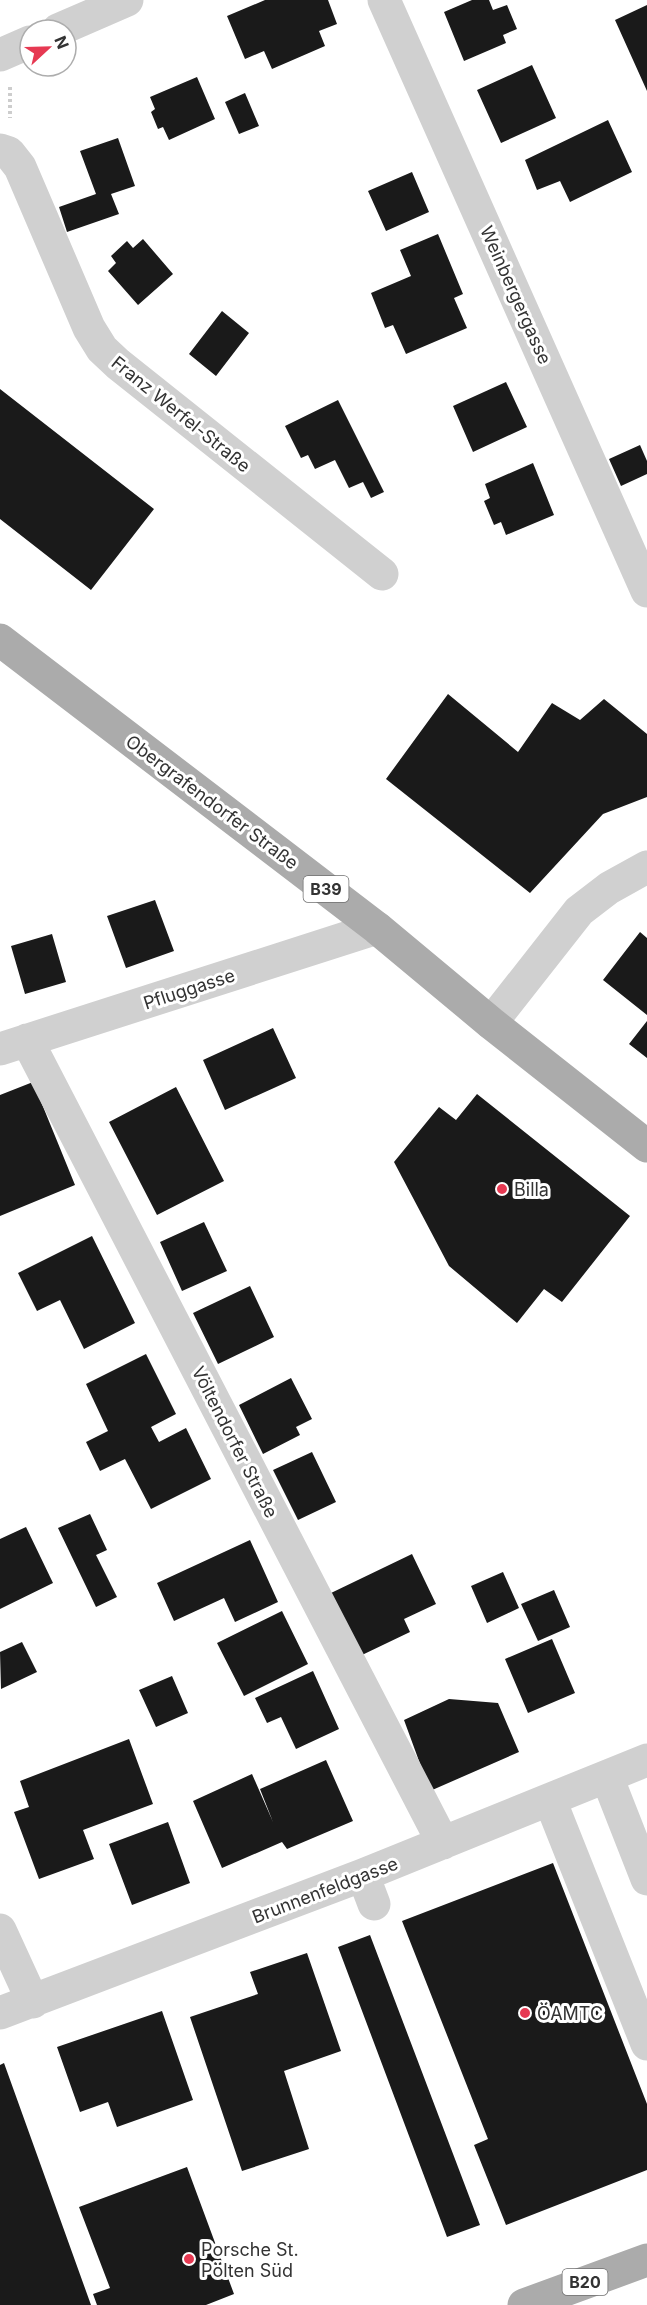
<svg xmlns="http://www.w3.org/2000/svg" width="647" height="2305" viewBox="0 0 647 2305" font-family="Inter,sans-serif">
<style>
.building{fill:#1a1a1a}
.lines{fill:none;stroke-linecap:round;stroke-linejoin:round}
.path{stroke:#cdcdcd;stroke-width:4;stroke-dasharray:3 3;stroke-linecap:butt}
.minor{stroke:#d0d0d0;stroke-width:33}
.major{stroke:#ababab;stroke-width:33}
.poi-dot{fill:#e63952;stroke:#fff;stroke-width:2}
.labels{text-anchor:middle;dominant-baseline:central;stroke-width:6;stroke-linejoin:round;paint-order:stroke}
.shield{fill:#fff;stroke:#707070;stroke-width:1.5}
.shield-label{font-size:16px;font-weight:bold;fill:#333}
.street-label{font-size:18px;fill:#333;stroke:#fff}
.poi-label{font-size:18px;fill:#333;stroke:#fff;text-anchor:start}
</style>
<rect width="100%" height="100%" fill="#fff"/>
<path class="building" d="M265,0H328L337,24L319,31L325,46L272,69L264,51L245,59L227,16Z
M472,0H489L493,10L507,5L517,29L503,35L506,43L464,61L444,12Z
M647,5V91L615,20Z
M532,65L556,118L501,143L477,90Z
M197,77L215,119L169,140L163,127L158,129L151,112L155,109L150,97Z
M245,93L259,126L239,134L225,102Z
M608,120L632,172L570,202L560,181L537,190L525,160Z
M118,138L135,186L111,194L119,214L67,232L59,207L96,194L80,151Z
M412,172L429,212L386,231L368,191Z
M438,234L463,294L454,298L467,328L406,354L393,325L385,328L371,293L411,276L400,250Z
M143,239L173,274L138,305L108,271L116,263L111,256L127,241L133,248Z
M222,311L249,333L216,376L189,354Z
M506,382L527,427L473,452L453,406Z
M0,389L154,509L91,590L0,519Z
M338,400L384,492L371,498L363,482L349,488L335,460L315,469L308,455L301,458L285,426Z
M640,445L647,461V474L621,486L609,459Z
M533,463L554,515L506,535L501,522L494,525L484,501L490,498L485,484Z
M448,694L518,752L552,703L580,720L604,699L647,734V797L603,814L530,893L386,779Z
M155,900L174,951L126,968L107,916Z
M640,932L647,938V1015L603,980Z
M52,934L66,982L25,994L11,946Z
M647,1021V1058L629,1044Z
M273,1028L296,1078L225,1110L203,1060Z
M33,1082L75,1185L0,1216V1095Z
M176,1087L224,1181L157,1215L109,1122Z
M477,1094L630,1216L562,1302L544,1289L517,1323L449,1266L394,1162L439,1107L456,1120Z
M204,1222L227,1271L182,1291L160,1242Z
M92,1236L135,1323L84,1349L60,1300L37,1311L18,1273Z
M250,1286L274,1337L218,1364L193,1313Z
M146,1354L176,1414L151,1427L159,1442L186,1428L211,1479L151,1509L125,1459L100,1471L86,1442L108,1431L86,1384Z
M291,1378L312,1419L296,1427L300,1435L263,1454L239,1405Z
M312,1452L336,1502L298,1520L273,1470Z
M90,1514L107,1550L96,1555L117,1597L96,1607L58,1528Z
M26,1527L53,1583L0,1609V1539Z
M250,1540L278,1602L235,1622L224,1598L174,1621L157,1583Z
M412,1554L436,1604L404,1619L410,1632L362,1655L331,1593Z
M503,1572L519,1608L487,1623L471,1586Z
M554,1590L570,1627L538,1641L521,1604Z
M282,1611L308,1664L244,1696L217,1643Z
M552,1639L575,1693L528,1713L505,1659Z
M22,1642L37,1672L1,1689L0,1652Z
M313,1671L339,1729L296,1749L281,1717L267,1723L255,1698Z
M172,1676L188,1713L156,1727L139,1690Z
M449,1699L498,1703L519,1752L430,1791L404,1720Z
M129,1739L153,1804L83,1830L94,1859L39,1879L14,1812L29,1807L20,1781Z
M326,1760L353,1821L287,1849L282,1842L222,1868L193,1801L252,1774L273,1822L260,1789Z
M168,1822L190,1883L132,1905L109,1844Z
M553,1863L647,2104V2170L506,2225L474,2145L488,2139L402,1921Z
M370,1935L480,2225L447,2237L338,1947Z
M307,1953L341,2051L284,2071L309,2149L242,2171L190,2017L258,1994L250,1972Z
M162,2011L193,2100L117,2127L108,2102L80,2112L57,2047Z
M4,2063L91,2305H0V2065Z
M187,2167L234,2294L206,2305H97L93,2294L110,2288L79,2207Z"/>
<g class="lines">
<path class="path" d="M10,87V118"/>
<path class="minor" d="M384,0L647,591
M58,30L127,0
M0,55L30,42
M0,150L9,153L20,167L89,328L102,349L118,364L382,574
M491,1023L579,911L609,888L647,867
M27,1040L443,1843
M0,1049L377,928
M607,1777L647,1879
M550,1800L647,2044
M363,1875L374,1904
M0,1930L33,2002
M0,2013L363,1875L647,1760"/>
<path class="major" d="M0,640L377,928L491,1023L647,1146
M524,2305L647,2260"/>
</g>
<g class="poi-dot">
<circle cx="502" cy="1189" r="6"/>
<circle cx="525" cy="2013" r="6"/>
<circle cx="189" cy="2259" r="6"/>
</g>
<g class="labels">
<g class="shield">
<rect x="303.5" y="876" width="45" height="26" rx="4.5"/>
<rect x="562.5" y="2269" width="45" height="26" rx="4.5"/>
</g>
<g class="shield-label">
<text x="326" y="889">B39</text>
<text x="585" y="2282">B20</text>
</g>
<g class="street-label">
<text transform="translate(516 295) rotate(66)">Weinbergergasse</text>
<text transform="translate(181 414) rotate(39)">Franz Werfel-Straße</text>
<text transform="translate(212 802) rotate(37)">Obergrafendorfer Straße</text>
<text transform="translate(189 989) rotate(-18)">Pfluggasse</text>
<text transform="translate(235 1442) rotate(63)">Völtendorfer Straße</text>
<text transform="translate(325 1890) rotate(-21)">Brunnenfeldgasse</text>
</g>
<g class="poi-label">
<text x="514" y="1189">Billa</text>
<text x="537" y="2013">ÖAMTC</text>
<text x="201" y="2249">Porsche St.<tspan x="201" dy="21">Pölten Süd</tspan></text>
</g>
</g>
<g transform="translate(48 48) rotate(68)"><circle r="28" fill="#ffffff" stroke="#adadad" stroke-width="1.5"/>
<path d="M0-4.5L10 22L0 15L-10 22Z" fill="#e63952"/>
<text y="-9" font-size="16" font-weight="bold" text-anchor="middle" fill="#333333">N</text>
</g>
</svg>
